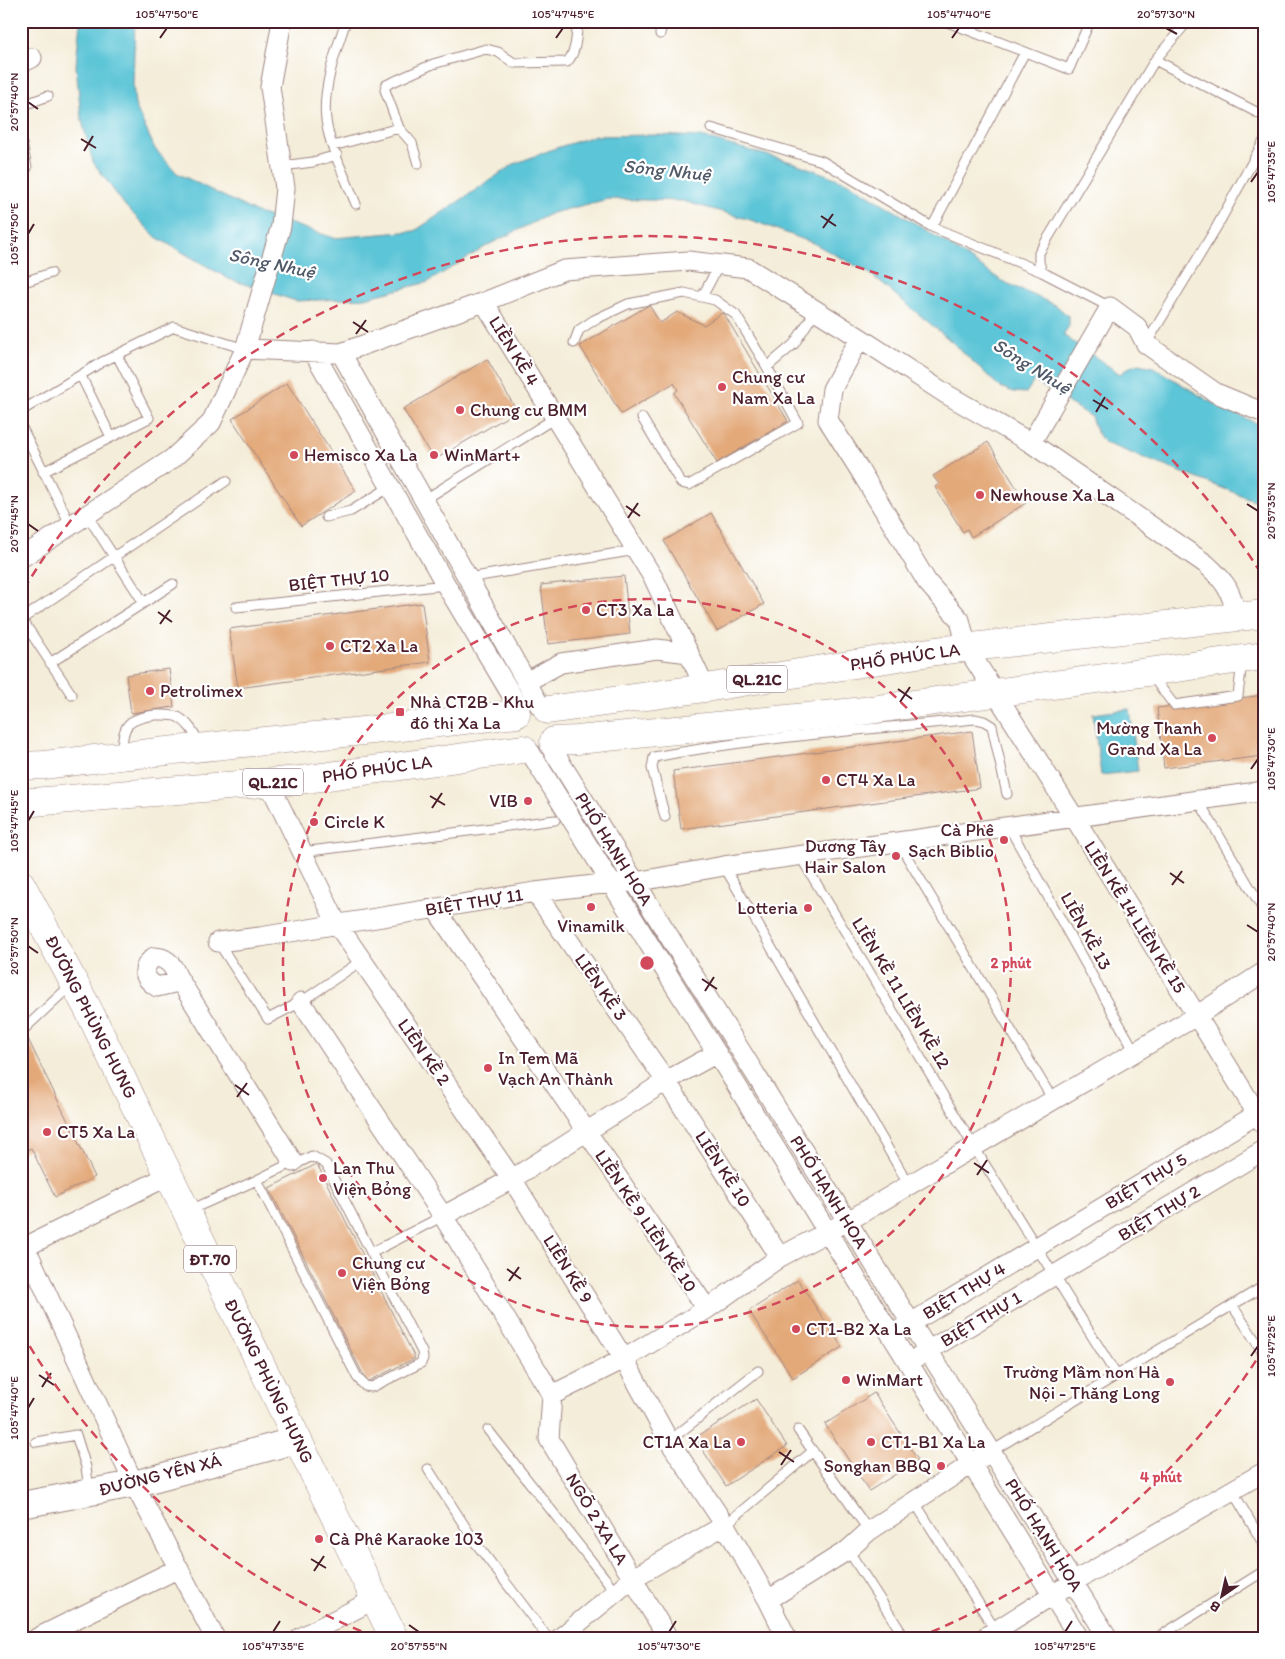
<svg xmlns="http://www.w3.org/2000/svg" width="1285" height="1659" viewBox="0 0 1285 1659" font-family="Itim,sans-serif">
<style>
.water{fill:#5bc5d7;stroke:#527281}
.building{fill:#e3a979}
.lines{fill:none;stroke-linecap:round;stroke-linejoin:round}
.lane-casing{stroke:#9f8682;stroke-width:11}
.street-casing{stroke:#9f8682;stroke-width:21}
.secondary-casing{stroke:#9f8682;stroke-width:28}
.primary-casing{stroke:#9f8682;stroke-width:29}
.highway-casing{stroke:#9f8682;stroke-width:29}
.lane{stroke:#fff;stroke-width:9}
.street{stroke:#fff;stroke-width:19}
.secondary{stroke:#fff;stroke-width:26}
.primary{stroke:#fff;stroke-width:28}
.highway{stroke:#fff;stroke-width:28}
.ticks{fill:none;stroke:#4a1f2b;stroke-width:2}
.ring{fill:none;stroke:#d1495b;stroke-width:2.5;stroke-dasharray:9 6}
.poi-dot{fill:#d1495b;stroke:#fff;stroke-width:2}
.labels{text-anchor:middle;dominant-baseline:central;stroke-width:4.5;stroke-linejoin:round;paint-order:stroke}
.shield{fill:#fff;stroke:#80626b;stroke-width:1}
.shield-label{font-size:16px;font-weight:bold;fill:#4a1f2b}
.street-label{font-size:18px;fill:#4a1f2b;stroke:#fff}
.poi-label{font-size:18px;fill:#4a1f2b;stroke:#fff;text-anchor:start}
.water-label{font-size:19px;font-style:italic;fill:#505967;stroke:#fff}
.centre{fill:#d1495b;stroke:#fff;stroke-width:2.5}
.ring-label{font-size:15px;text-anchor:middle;font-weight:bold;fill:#d1495b;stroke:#fff;stroke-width:4.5;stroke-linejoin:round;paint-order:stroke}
.neatline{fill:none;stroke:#4a1f2b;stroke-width:2}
.ticks-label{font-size:12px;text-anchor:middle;fill:#4a1f2b}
</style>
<rect width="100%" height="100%" fill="#fff"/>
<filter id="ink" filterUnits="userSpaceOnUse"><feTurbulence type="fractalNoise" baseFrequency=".02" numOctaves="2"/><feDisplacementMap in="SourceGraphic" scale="10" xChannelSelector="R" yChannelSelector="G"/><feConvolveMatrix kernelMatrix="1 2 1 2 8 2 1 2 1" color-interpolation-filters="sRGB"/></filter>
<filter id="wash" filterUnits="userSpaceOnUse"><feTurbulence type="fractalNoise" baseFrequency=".0096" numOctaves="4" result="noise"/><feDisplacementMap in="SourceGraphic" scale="20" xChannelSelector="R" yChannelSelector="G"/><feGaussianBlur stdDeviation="1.12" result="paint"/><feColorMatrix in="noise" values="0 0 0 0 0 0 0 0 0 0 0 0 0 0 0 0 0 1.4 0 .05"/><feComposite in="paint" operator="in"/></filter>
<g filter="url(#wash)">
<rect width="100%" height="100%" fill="#f4edd9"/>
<path class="water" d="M80,21H135L133,83L135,105L155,149L177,173L255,212L334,238L415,231L514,164L553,149L594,136L656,135L701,137L795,163L849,183L928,231L1002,281L1057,306L1069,317V326L1063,335L1120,374L1128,368L1138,364L1153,367L1211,402L1264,427V504L1105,443L1096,431L1091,417L1034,381L1026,393L1014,392L1000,387L951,341L868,272L813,243L751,220L683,201L608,199L552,213L490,244L428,282L365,298L296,301L229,279L156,237L126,207L93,162L81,117L76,66Z
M1130,709L1138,771L1101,775L1093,714Z"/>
<g id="blocks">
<path class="building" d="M649,305L660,323L677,312L704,325L723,312L788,421L717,463L674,393L678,390L674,383L621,414L580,346Z
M487,359L517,411L434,460L403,409Z
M287,383L356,491L301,526L232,419Z
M988,442L1026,503L971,537L967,529L963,532L935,487L939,484L933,476Z
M711,513L764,604L717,631L664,541Z
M624,576L630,634L548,644L541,585Z
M422,603L430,662L238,688L229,629Z
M169,669L174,707L131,713L126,675Z
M1264,695V756L1164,768L1157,708Z
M972,731L980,788L681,829L673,771Z
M28,1039L95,1177L55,1197L31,1148L21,1153V1048Z
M317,1164L415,1358L367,1382L269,1188Z
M798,1280L842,1347L793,1378L749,1311Z
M874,1393L918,1460L869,1491L825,1424Z
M756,1399L787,1446L726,1486L695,1438Z"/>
</g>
</g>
<g filter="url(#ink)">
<use href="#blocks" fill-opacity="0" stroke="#9f8682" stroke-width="1"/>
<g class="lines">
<g class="lane-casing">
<path id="lane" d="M346,21C336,50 322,89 326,120C329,146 346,179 356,204
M945,21L1069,69L1090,21
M660,34L662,21
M1155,60L1264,116
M21,106L48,96
M399,128L412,143L418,164
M711,128L822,161L932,227L1042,272L1110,307
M21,139L27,168
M333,146L399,128L385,90L386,85L433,64L486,49L498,52L514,63L567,62C577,52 576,35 578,21
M282,166L313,162L337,155
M932,227L1025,52
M1042,272L1039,262V253L1155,60L1188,21
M21,283L51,273
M702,297L719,265
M574,343L579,330L594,320L628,304L684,293L715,300L736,315L767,367L794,344L816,310
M1146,344L1216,228L1264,141
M81,376L111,437
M21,411L102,362L174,327L245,349
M642,418L681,483L689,485L798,423L767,367
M21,426L71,526
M43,472L149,418L117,355
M424,500L555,418
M87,515L144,603
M326,517L351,511L390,487
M468,578L636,550
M236,607L446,585
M21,618L72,695
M22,619L226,481
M50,663L173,584
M1152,676L1174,705L1238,696L1242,661
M122,752C122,724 128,719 155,715C163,715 172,714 178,717C189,723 194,733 200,744
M1198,800L1264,911
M665,817L652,768L654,757C760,737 868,729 976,719L984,721L992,726L1007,794
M1009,827L1135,1052
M898,842L1053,1100
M302,852L555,820
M800,856L974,1147L1117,1376
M724,866L909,1185
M218,942L268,1019L301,1002L361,961
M21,1032L72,984
M190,1210L257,1180L293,1162L298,1163L312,1156L326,1164L422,1352L423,1358L421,1363L372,1387L365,1386L357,1377L257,1180
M371,1253L443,1216
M1232,1305L1264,1354
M488,1430L615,1591
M798,1430L869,1531
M669,1441L758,1371
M36,1442L76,1435L86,1467L89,1489
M992,1451L1264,1286
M428,1469L475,1542L548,1638
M1232,1490L1264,1545
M914,1501L996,1631
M725,1525L813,1451
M848,1550L905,1638
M1157,1638L1264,1571"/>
</g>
<g class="street-casing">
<path id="street" d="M21,63L32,58
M484,302L654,579L705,688
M860,338L832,389L828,420L861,472L927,582L960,620L967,648L1074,817L1264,1125
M245,349L341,353L484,302L564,270L688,261L748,268L860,338L946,394L1031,443L1206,564C1228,584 1230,590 1238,618
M313,351L446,585L520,709
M341,353L540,706
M1031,443L1110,307L1137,327L1146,344L1216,393L1264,413
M21,558L172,459L211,423L245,349L281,226L285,188L270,87L282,21
M526,682L561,663L657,649L689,653
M550,746L1108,1638
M530,752L1079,1638
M269,783L337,924L512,1179L624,1359L669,1441L725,1525L768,1600L787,1638
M535,892L666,1081L780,1257
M435,908L707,1309
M218,942L260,937L535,892L611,883L635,882L724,866L1264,791
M177,976L174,983L157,987C143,978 140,969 154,957C166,957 173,965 177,976L293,1162
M301,1002L443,1216L552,1395
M443,1216L512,1179L666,1081L717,1053
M26,1248L134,1484L215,1638
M21,1249L170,1175
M901,1329L1264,1110
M919,1356L1264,1150
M552,1395L624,1359L707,1309L780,1257L848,1221L1196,1016L1264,972
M552,1395L549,1439L668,1638
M768,1600L848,1550L869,1531L982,1457
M37,1638L179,1568
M300,1638L375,1599
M560,1638L633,1578L725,1525
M984,1638L1073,1582L1264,1472"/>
</g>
<g class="secondary-casing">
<path id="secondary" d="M21,1505L134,1484L297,1440"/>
</g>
<g class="primary-casing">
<path id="primary" d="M21,884L88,1009L394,1638"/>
</g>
<g class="highway-casing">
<path id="highway" d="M548,710L705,688L936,651L1264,614
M554,741L577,740L855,712L1264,656
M21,766L44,765C201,745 359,734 516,714
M21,803L300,780L523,749"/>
</g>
<use href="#lane" class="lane"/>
<use href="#street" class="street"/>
<use href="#secondary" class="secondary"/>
<use href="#primary" class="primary"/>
<use href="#highway" class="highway"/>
</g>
</g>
<path class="ticks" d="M1166,28L1177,34M160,38L167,28M556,38L563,28M952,38L959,28M28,102L38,109M81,139L96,148M84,151L93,136M1251,182L1258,172M821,216L836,226M823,228L833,214M28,234L34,224M353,322L368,332M356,334L366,320M1093,400L1108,409M1096,412L1105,397M1247,504L1258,511M626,506L640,516M628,518L638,503M28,524L38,531M158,612L172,622M160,624L170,610M898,689L912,699M900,702L910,687M1251,769L1258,759M430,796L445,805M432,808L442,793M28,821L34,811M1170,873L1184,883M1172,885L1182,871M1247,925L1258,932M28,946L38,953M702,979L717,989M705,991L714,977M235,1085L249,1095M237,1097L247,1083M974,1163L989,1173M977,1175L987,1160M507,1269L521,1279M509,1281L519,1267M1251,1356L1258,1346M39,1375L54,1385M42,1387L51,1373M28,1408L34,1398M779,1452L794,1462M781,1465L791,1450M311,1559L326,1568M314,1571L324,1556M409,1625L419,1632M273,1632L280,1621M669,1632L676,1621M1065,1632L1072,1621"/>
<g class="ring">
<circle cx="647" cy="963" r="364"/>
<path d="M1264 1348A727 727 0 0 1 919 1637M375 1637A727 727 0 0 1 24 1337M24 589A727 727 0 0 1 1264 578"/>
</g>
<g class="poi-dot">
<circle cx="722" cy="387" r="5"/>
<circle cx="460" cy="410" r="5"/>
<circle cx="294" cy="455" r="5"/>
<circle cx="434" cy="455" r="5"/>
<circle cx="980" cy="495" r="5"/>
<circle cx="586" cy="610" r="5"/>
<circle cx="330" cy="646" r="5"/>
<circle cx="150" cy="691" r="5"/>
<rect x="395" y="707" width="10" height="10" rx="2.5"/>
<circle cx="1212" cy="738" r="5"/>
<circle cx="826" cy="780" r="5"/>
<circle cx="528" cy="801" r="5"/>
<circle cx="314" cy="822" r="5"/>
<circle cx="1004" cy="840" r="5"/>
<circle cx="896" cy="856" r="5"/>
<circle cx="591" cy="907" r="5"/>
<circle cx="808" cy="908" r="5"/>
<circle cx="488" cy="1068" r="5"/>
<circle cx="47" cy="1132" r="5"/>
<circle cx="323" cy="1178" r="5"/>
<circle cx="342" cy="1273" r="5"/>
<circle cx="796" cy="1329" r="5"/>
<circle cx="846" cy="1380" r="5"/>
<circle cx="1170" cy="1382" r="5"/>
<circle cx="741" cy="1442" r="5"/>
<circle cx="871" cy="1442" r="5"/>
<circle cx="941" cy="1466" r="5"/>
<circle cx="319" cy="1539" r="5"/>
</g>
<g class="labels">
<g class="shield">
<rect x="727" y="665.5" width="60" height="27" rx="4"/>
<rect x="243" y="768.5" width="60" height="27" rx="4"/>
<rect x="184" y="1245.5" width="52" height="27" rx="4"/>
</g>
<g class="shield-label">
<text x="757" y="679">QL.21C</text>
<text x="273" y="782">QL.21C</text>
<text x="210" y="1259">ĐT.70</text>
</g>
<g class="street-label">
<text transform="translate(514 351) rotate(58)">LIỀN KỀ 4</text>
<text transform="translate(339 580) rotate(-6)">BIỆT THỰ 10</text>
<text transform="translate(905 657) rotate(-8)">PHỐ PHÚC LA</text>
<text transform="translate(377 769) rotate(-8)">PHỐ PHÚC LA</text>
<text transform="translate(614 849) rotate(58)">PHỐ HẠNH HOA</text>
<text transform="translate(474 902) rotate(-9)">BIỆT THỰ 11</text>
<text transform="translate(1135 917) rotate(58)">LIỀN KỀ 14 LIỀN KỀ 15</text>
<text transform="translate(1086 931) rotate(61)">LIỀN KỀ 13</text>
<text transform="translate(601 987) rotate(55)">LIỀN KỀ 3</text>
<text transform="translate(901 993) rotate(59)">LIỀN KỀ 11 LIỀN KỀ 12</text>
<text transform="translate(91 1017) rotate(63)">ĐƯỜNG PHÙNG HƯNG</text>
<text transform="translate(424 1052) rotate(55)">LIỀN KỀ 2</text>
<text transform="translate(723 1169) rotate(57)">LIỀN KỀ 10</text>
<text transform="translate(1146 1181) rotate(-31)">BIỆT THỰ 5</text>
<text transform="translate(829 1192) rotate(58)">PHỐ HẠNH HOA</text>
<text transform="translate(1159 1213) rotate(-31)">BIỆT THỰ 2</text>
<text transform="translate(646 1221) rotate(56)">LIỀN KỀ 9 LIỀN KỀ 10</text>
<text transform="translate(568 1269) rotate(58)">LIỀN KỀ 9</text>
<text transform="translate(964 1291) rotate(-31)">BIỆT THỰ 4</text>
<text transform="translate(981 1319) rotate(-31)">BIỆT THỰ 1</text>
<text transform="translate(269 1381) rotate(64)">ĐƯỜNG PHÙNG HƯNG</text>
<text transform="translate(160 1475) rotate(-14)">ĐƯỜNG YÊN XÁ</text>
<text transform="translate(597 1519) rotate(59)">NGÕ 2 XA LA</text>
<text transform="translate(1044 1535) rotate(58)">PHỐ HẠNH HOA</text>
</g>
<g class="poi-label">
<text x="732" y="377">Chung cư<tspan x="732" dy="21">Nam Xa La</tspan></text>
<text x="470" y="410">Chung cư BMM</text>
<text x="304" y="455">Hemisco Xa La</text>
<text x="444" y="455">WinMart+</text>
<text x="990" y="495">Newhouse Xa La</text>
<text x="596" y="610">CT3 Xa La</text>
<text x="340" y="646">CT2 Xa La</text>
<text x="160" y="691">Petrolimex</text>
<text x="410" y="702">Nhà CT2B - Khu<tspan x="410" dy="21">đô thị Xa La</tspan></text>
<text x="1202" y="728" text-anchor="end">Mường Thanh<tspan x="1202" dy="21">Grand Xa La</tspan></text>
<text x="836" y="780">CT4 Xa La</text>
<text x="518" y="801" text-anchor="end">VIB</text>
<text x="324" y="822">Circle K</text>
<text x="994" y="830" text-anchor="end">Cà Phê<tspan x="994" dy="21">Sạch Biblio</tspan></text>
<text x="886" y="846" text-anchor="end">Dương Tây<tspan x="886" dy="21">Hair Salon</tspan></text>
<text x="798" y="908" text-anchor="end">Lotteria</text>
<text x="591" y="926" text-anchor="middle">Vinamilk</text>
<text x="498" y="1058">In Tem Mã<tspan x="498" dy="21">Vạch An Thành</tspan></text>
<text x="57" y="1132">CT5 Xa La</text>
<text x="333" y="1168">Lan Thu<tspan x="333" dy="21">Viện Bỏng</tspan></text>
<text x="352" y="1263">Chung cư<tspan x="352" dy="21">Viện Bỏng</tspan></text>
<text x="806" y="1329">CT1-B2 Xa La</text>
<text x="1160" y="1372" text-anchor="end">Trường Mầm non Hà<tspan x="1160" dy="21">Nội - Thăng Long</tspan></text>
<text x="856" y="1380">WinMart</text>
<text x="731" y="1442" text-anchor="end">CT1A Xa La</text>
<text x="881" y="1442">CT1-B1 Xa La</text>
<text x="931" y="1466" text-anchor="end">Songhan BBQ</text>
<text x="329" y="1539">Cà Phê Karaoke 103</text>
</g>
<g class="water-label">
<text transform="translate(667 170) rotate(6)">Sông Nhuệ</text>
<text transform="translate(272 263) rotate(12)">Sông Nhuệ</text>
<text transform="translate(1032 366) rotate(32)">Sông Nhuệ</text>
</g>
</g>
<circle cx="647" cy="963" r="8" class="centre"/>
<g class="ring-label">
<text x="1011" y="968">2 phút</text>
<text x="1161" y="1482">4 phút</text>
</g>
<rect width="1285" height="1659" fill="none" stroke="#fff" stroke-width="55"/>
<g transform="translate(1222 1596) rotate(214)" stroke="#ffffff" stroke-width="4" paint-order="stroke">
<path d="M0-4L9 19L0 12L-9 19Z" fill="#4a1f2b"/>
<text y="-8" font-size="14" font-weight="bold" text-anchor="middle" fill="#4a1f2b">B</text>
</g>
<rect x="28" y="28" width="1230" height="1604" class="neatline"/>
<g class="ticks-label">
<text x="167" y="18">105°47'50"E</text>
<text x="563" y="18">105°47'45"E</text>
<text x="959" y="18">105°47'40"E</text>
<text x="1166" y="18">20°57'30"N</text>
<text transform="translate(14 102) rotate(-90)" y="4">20°57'40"N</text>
<text transform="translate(1271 172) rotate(-90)" y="4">105°47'35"E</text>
<text transform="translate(14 234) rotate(-90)" y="4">105°47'50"E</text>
<text transform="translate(1271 511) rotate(-90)" y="4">20°57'35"N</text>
<text transform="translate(14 524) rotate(-90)" y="4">20°57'45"N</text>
<text transform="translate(1271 759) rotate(-90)" y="4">105°47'30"E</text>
<text transform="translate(14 821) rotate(-90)" y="4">105°47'45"E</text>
<text transform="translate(1271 932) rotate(-90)" y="4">20°57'40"N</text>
<text transform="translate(14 946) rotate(-90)" y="4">20°57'50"N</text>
<text transform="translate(1271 1346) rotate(-90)" y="4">105°47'25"E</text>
<text transform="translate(14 1408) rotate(-90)" y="4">105°47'40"E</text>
<text x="273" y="1650">105°47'35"E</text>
<text x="419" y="1650">20°57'55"N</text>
<text x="669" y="1650">105°47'30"E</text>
<text x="1065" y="1650">105°47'25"E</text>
</g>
</svg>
